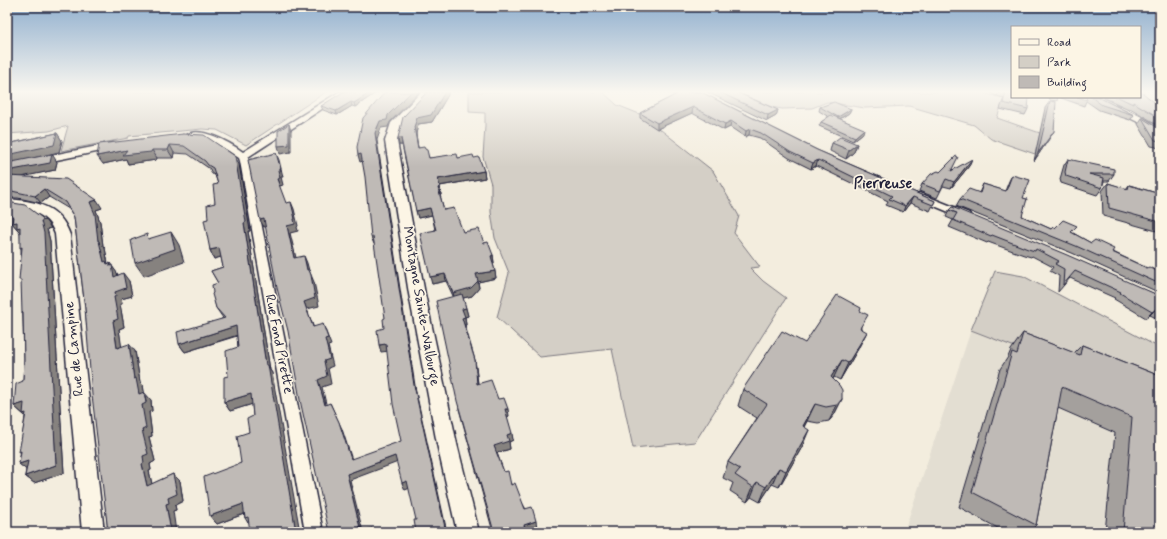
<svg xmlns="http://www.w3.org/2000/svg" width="1167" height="539" viewBox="0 0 1167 539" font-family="Mynerve,sans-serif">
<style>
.built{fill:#e3ded2}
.green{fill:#d4cfc6;stroke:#7b7880}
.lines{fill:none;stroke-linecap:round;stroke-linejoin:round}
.minor-casing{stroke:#22223b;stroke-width:3}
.tertiary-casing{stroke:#22223b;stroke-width:3}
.minor{fill:#fcf5e5;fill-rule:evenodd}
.tertiary{fill:#fcf5e5;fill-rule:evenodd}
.wall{fill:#a4a09d;stroke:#22223b}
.shaded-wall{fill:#86827f;stroke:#22223b}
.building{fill:#bfbab6;stroke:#22223b}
.labels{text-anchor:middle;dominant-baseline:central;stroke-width:3.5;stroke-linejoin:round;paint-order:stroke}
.street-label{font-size:14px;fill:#22223b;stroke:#fcf5e5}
.neighbourhood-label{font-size:15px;font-weight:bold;fill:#22223b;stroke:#fcf5e5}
</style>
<rect width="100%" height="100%" fill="#f3edde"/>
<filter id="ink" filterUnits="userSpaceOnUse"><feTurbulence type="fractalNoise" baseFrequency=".025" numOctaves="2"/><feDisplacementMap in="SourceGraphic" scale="8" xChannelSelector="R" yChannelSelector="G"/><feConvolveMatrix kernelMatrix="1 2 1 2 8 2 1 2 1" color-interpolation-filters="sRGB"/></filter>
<g filter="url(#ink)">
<path class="built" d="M995,271L1023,276L1160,348V532H904L971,330Z"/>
<path class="green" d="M7,92H326L246,145L217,130L202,129L129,136L128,138L61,151L68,126L49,131L7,134Z
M469,92H603L617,105L642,115L713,171L739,216L734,233L760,267L750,268L763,281L786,298L695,442L633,448L612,349L540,357L497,317L509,273L495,238L491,212V184L483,157L485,126V113L469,112Z
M730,92H981V93L1004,98L997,118L1040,133L1035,154L991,139L974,125L909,106L865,108L827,102L812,108L782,109L756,104Z
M995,271L1023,276L1160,348V443L1051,361L971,330Z"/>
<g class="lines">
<g class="minor-casing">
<path id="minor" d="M339,92H348L248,157L323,532H305L240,161L239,158C229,151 219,144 208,140C201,138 191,141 186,136C198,124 232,144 243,152Z
M991,92H1000L996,95Z
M1090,97H1100L1140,116L1160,128V136L1142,124L1099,103Z
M113,143L116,144L118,146L116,148L7,170V164Z
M919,193L969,213L970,215L969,217H961L915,198L914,196L915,194Z"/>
</g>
<g class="tertiary-casing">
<path id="tertiary" d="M421,92H432L401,126L397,141L425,294L457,444L479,532H457L437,444L409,294L385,141L391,123Z
M7,199C35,201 60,205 70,235L104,532H82L55,234C48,212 27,209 7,207Z"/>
</g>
<use href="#minor" class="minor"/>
<use href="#tertiary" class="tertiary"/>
</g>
<path class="wall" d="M377,92L355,107L352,106L337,115L323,110L321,106Z
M427,92H449L448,93V95L432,122L418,124L416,134L418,148L425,149L429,158H474L484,171L485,178L440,186L441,195H440L444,210L463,232L484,243L493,255L494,263H493L496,278L478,282L479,288L472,296L463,298L468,316L465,317L466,325H465L475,360L478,384L498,399L509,416L507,417L513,440L509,442L510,449L497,453L504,472L537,528L526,531V532H493L459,409L453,296L446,281L432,284L435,230L432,215L418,218L402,145H399L398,138Z
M668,92H701L817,150L935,201L930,211L910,203L903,212L886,205L888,201L831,173L816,166L811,169L789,158L760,138L749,135L745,137L730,127L724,130L692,113L657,129L640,118V113L675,95Z
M707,92H739V93L778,110L776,116L767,121Z
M999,92H1012L1028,109L1025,115L1000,109L1004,98L997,96Z
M1049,97H1099L1102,99L1134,115L1130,120L1099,110L1086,101L1084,106L1058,97L1057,101L1050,100Z
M1103,97H1140L1160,107V126L1130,108L1129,109Z
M1050,101L1054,131L1049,139L1034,161L1045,108Z
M820,107L851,109L849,113L840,119L863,133L853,141L819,126L821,122L829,117L819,111Z
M1142,118L1160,129V150L1156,147L1151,146L1138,124Z
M57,133L62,141L59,152L40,156L57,162L55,170L24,176L102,208L96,210L100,222L103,246L105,248L108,264L111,266L117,273L118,275L129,281L132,296L121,299L122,304H120L124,327L119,329L121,346L135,351L140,382L143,385L144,393L151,400L152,411L149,412L152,436L149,437L155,461L150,464L151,470L149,471L152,484L173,474L180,481L183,501L175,505L176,510L173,511L108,532L85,308L74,217L69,209L49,197L41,203L18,198H7V141H10L11,143Z
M183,134L239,164L250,231H248L270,370L272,373L248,523L245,518L244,514L217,524L210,516L241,463L249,432L253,416L252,404L230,411L224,402L228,376L238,347L237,336L185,352L179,344L223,318L216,308L213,293L218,283L211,271L223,267L221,257L214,259L210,250L208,219L215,203L218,184L215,175L212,174L210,169L188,154L174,153L173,158H157L156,160L128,164L126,159L103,164Z
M832,143L857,144L854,152L846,159L830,151Z
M1068,159L1114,174L1109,181H1104L1102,188L1097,195L1061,183L1060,179L1064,165Z
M969,166L951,188L943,186L937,198L919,191L922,184L940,172L951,170Z
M1012,175L1023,198L1022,216L1051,229L1055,228L1073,233L1091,243L1113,252L1147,268L1157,271L1160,269V293L1072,253L956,206L960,199L979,193L983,184L1005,191L1009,181Z
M1108,183L1126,189L1129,185L1160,194V232L1103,216L1102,191Z
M7,202L51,228L47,229L50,241L64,473L34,483L25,476L26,469L19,464L25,416L14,406L23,381L24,360L21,250L20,232L12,223L7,222Z
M949,210L1160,296V320L1150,315L1146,318L1114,299L1115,298L1070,278L1058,292L1059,276L1050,271L1053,267L1032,256L1031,257L1024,255L988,242L987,243L949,227L953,220L946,217Z
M860,311L861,329L858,349L840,380L834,377L833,379L842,399L834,415L829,421L818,423L807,421L804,427L802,447L779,487L772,484L760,502L751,497L747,502L730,491L733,483L723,478L728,462L757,418L738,406L743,389L805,343Z
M1023,333L1074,353L1082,345L1160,376V532H1105L1115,433L1058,408L1036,525L1029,532H1005L959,507L1000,369L1008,357L1011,350Z"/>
<path class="shaded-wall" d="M371,92H377L355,107L354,103Z
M411,92H419L390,122L388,127L381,128L377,140L416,392L447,532H446L414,385L375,133L380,121Z
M445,92H449L448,93V95L432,122L418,124L416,134L419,155L414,127L417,118Z
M351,102L352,106L337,115L336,111Z
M693,107L692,113L657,129V123Z
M851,109L849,113L836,121L838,117Z
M778,110L776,116L767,121L768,115Z
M731,121L730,127L724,130L725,124Z
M289,124L291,131V152L280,154L278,146Z
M750,129L749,135L745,137L746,131Z
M864,129L863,133L853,141L855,137Z
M1054,131L1049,139L1034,161L1038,153Z
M57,133L62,141L59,152L7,164V155Z
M398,138H401L402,145H399Z
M857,144L854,152L846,159L849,150Z
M170,145L174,153L173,158L168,150Z
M127,150H152L157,158L156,160L128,164L126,159L103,164L97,156Z
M276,153L279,160L283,177H281L283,185L280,186L277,179L278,170Z
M52,154L57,162L55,170L7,180V171Z
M361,154L363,161L360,162L358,155Z
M235,156L239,164L250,231H248L270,370L272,373L300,532H296L266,365L244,223Z
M972,159L969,166L951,188L954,182Z
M818,160L816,166L811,169L813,163Z
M484,171L485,178L439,186L438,179Z
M440,187L441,195H439L438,188Z
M44,189L49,197L41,203L35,196Z
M913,197L910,203L903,212L905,206Z
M97,200L102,208L96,210L100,222L103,246L105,248L108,264L112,269L104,262L98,241L90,202Z
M291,202L294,209L298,226L297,227L298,231L290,233L298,266L294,258L287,226L294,219Z
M430,208L432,215L418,218L416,211Z
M264,219L267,226L264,227L260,220Z
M45,220L51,228L47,229L50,241L64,473L34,483L25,476L56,465L41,221Z
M17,222L24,229L23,236L12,223Z
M171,232L179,245L184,262L144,276L135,263Z
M373,236L375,243L374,244L371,237Z
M219,248L224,256L214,259L210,250Z
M493,255L494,263H492L491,256Z
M304,256L307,263L311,278L307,270Z
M110,263L117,273L120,284L114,277L110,266Z
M309,270L314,282L319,306L307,309L316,334L313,327L304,302Z
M495,271L496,278L478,282L479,288L472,296L455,300L453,293L476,274Z
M123,273L129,281L132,296L121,299L122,304H120L124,327L119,329L123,356L117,348L113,321L114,297L115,292Z
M445,274L446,281L432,284L430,277Z
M466,308L468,316L465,317L466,325H464L462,318V309Z
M1156,309L1150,315L1146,318L1152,312Z
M323,324L331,345L328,346L333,366L328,368L331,384L322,387L328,412L325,405L318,380L325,339Z
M236,326L241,334L185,352L179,344Z
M867,332L858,349L840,380L848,363Z
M129,344L135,351L140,382L143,385L146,402L139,394L134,379Z
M386,344L389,351L381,352L379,345Z
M475,360L479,392L477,384Z
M842,360L834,377L823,394L831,377Z
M144,392L151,400L152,411L149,412L152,436L149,437L155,461L150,464L151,470L149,471L154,493L147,486L142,464L143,456L142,405Z
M251,394L256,403L230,411L224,402Z
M842,399L834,415L829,421L837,405Z
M24,403L31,421L14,406Z
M330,403L342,429L354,466L351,459Z
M815,404L807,421L796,442L803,426Z
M505,409H508L509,416L506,417Z
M809,430L802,447L779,487L786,471Z
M512,433L513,440L509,442L510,449L496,453L494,446L507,435Z
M395,456L398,462L350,480L363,532H361L347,474Z
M28,461V471L19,464Z
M779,468L772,484L760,502L766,487Z
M173,474L180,481L183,501L175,505L176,510L173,511L176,532H171L166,504L168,498Z
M407,481L410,488L405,490L402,483Z
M757,482L751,497L747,502L753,487Z
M243,504L249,512L217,524L210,516Z
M536,521L537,528L525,532L524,525Z"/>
<path class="building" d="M343,92H371L354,103L351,102L336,111L321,106Z
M385,92H411L388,115L387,120L380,121L375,133L414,385L446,532H416L414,520H416L407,481L402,483L395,456L347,474L361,532H329L300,400L288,331L277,288L264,219L260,220L248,160L276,153L281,170H278L280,178L277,179L286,203L291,202L295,219H294L295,224L287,226L294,258L304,256L307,270H309L311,275L315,298L304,302L313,327L323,324L328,338L325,339L330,359L324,361L327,376L318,380L325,405L330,403L339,422L351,459L401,441L393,404L386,344L379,345L377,330L384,328L383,319L385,318L373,236L371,237L365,177L361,154L358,155L357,147L363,118Z
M427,92H445L431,115L417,118L414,127L418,148L424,147L425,149L427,150L429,158L457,154L458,158L473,155L474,158L479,157L484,171L438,179L440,187L438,188L444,210L454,208L463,232L479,229L484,243L488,242L493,255L491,256L495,271L476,274L478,281L471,288L453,293L445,274L430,277L420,233L436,230L430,208L416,211L401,138H398L403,117Z
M677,92H701L817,150L935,201L933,205L913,197L905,206L889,199L892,196L833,167L818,160L813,163L790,152L761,133L750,129L746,131L731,121L725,124L693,107L657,123L640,113L679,93Z
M719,92H739L738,93L778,110L768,115Z
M1002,92H1012V97H1029L1028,109L1003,103L1006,92Z
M1140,93H1143L1160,107V118L1133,102V104L1118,97H1140Z
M1077,97H1086L1087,100Z
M1091,97H1099L1102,99L1134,115L1102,105Z
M1050,101L1056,102L1054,131L1038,153Z
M834,102L851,109L838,117L820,107Z
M831,115L864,129L855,137L821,122Z
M1142,118L1160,129V141L1155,140Z
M289,124V145L278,146V131Z
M57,133L54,145L7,155V141H10L8,144Z
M183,134L204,135L235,156L246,222L244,223L266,365H268L296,532H250L248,517L245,518L243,504L210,516L204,477L241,463L237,436L249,432L247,419L253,416L251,394L224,402V377L228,376L226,351L238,347L236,326L179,344L177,332L225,318L216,308L212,294L213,293L212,285L218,283L211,271L223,267L219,248L210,250L204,220L208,219L207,205L215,203L213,185L218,184L213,168L208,165L205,161L184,146L170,145L168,150H152L151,152L123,155L127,150L97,156L99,144Z
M840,137L857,144L849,150L832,143Z
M52,154L50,163L7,171V163Z
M956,156L958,157L951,171L972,159L954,182L946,179L940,191L922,184L931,174L938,171L940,172Z
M1068,159L1114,169V174H1089L1104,178L1102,188L1066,176L1065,172Z
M1012,175L1030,180L1023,198L1027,199L1022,216L1051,229L1053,227L1055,228L1063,220L1077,226L1071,232L1091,243L1095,240L1114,249L1112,252L1147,268L1149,267L1157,271L1160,269V284L1076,246L960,199L969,189L980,193L983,184L1006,191Z
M7,176L66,179L97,200L90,202L95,214L98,241H99L104,262L106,261L107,264L110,263V266L112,265L114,277L123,273L126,288L115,292L116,296L114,297L118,319L113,321L117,348L129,344L134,379L136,378L139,394L144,392L146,403L142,405L146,428L142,430L148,454L143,456L144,463L142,464L147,486L173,474L177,494L168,498L169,503L166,504L171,532H108L92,395L85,308L74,217L65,202L44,189L35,196L7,190Z
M1108,183L1128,189L1129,185L1160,194V222L1109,208Z
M7,202L25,205L45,220L41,221L44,233L56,465L25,476L28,461L19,464L21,451L19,452L26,413L23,414L24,403L14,406L16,384L23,381L24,360L23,312L22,313L21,280H19L22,247L20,248V227L17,228V222L12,223L13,216L7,215Z
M952,207L1067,255L1160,296V310L1156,309L1152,312L1120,293L1121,292L1075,271L1063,285L1064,269L1055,264L1059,261L1036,249L1035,251L1028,249L992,235L991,236L953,220L957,213L949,210Z
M171,232L175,249L135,263L131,240L147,234L148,239Z
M462,294L466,308L462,309L465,317L462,318L475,360L477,384L491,380L498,399L504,398L508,409H505L512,433L507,435L509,441L494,446L504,472L508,471L511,485L515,483L525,509L532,507L536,521L524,525L526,532H494L457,401L436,301Z
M837,295L861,308L860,311L868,315L860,328L867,332L848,363L842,360L831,377L839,385L842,390V399L837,405L826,407L815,404L803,426L809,430L786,471L779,468L766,487L757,482L753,487L735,475L740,469L728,462L767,404L743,389L782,331L805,343Z
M1023,333L1080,355L1082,345L1160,376V532H1123L1132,417L1062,387L1036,525L972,492L1012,352L1017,354Z
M372,528L373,532H361Z"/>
</g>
<linearGradient id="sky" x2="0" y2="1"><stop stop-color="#90afce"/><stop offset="0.55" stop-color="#faf7f0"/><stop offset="1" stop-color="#faf7f0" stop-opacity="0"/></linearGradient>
<rect width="1167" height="167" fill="url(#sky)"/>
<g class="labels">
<g class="street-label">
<text transform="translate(421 306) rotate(80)">Montagne Sainte-Walburge</text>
<text transform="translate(279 344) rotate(79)">Rue Fond Pirette</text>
<text transform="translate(74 349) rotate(-96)">Rue de Campine</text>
</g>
<g class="neighbourhood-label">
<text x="883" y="184">Pierreuse</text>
</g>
</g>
<rect width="1167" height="539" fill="none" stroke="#fcf5e5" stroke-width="24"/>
<rect x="12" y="12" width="1143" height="515" fill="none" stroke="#22223b" stroke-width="1.5" filter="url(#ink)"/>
<rect x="1011" y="26" width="130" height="72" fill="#fcf5e5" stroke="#a5a1a1"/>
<rect x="1019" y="39" width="20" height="6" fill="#fcf5e5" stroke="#a5a1a1"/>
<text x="1047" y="46" font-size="12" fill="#22223b">Road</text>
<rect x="1019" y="56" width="20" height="12" fill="#d4cfc6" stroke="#a5a1a1"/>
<text x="1047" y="66" font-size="12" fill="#22223b">Park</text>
<rect x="1019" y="76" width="20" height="12" fill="#bfbab6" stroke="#a5a1a1"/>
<text x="1047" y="86" font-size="12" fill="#22223b">Building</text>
</svg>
